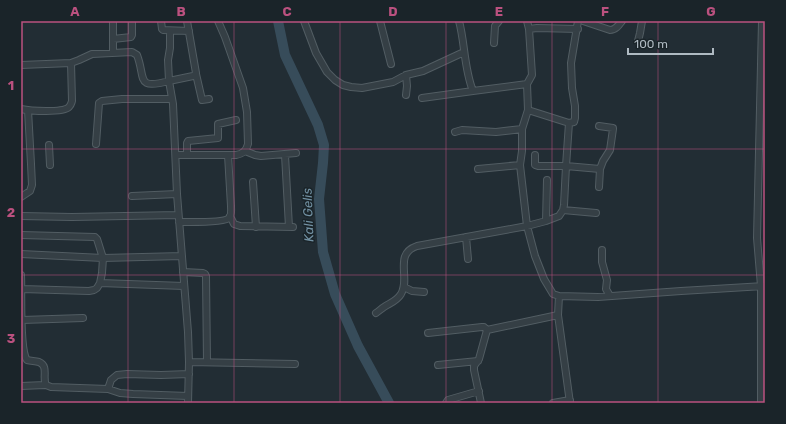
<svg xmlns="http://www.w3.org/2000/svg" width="786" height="424" viewBox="0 0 786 424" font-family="Rubik,sans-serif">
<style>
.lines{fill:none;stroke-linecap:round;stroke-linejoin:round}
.river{stroke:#374c5a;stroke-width:10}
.minor-casing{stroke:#525d63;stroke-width:8}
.minor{stroke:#353f45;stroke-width:6}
.grid{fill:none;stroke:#bb517f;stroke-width:1;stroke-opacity:0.55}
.labels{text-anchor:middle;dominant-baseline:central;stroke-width:3;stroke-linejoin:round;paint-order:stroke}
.water-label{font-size:13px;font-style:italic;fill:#7291a3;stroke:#1a2429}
.neatline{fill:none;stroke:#bb517f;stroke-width:1.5}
.grid-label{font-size:13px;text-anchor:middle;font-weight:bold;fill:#bb517f}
</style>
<rect width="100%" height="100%" fill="#222d34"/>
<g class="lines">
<path class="river" d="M278,21L285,55L318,125L324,145L323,163L319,199L323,252L335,294L358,346L389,403"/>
<g class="minor-casing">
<path id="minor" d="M113,21V53
M161,21L162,29L163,30L189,31
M304,21L316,53L327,72L335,80L343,85L351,87L362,88L393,82L406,75L423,71L464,52
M380,21L391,64
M459,21C465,43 464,69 473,91L527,84
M527,21L529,29L532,75L527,84L528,110L522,129V151L520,165L527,226L535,256L544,279L553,294L559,296L598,297L681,291L765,286
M583,21L610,30C616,30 619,25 622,21
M529,29L537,28L578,29
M170,31V48L168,60L169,81L193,76L196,74V73L187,21
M113,39L131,37L132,35V21
M638,41L640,33L642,21
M494,43L495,26L499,21
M21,65L71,63L79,60L92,54L132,52L137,55C146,78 135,90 169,81L173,104L177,194L188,332L189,362L188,403
M196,74L202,100L209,99
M406,75L407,86L406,95
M422,98L473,91
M21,109C30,111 63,113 69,107C71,105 71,104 72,101L71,63
M528,110L569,123L574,122L575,118V106L572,88L571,63L578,21
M599,126L613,128V129L610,150L603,161L600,169L599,187
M455,132L462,130L496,132L522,129
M96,144L99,103L102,101L122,99H172
M49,145L50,165
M245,151L255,155L261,156L296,153
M176,155H236C243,154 246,151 248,144L247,112L243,88L225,37L218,21
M187,155V143L188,141L218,138V124L236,120
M285,155L289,227
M535,155V165L538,166H566L600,169
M478,169L520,165
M253,182L256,227
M132,196L177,194
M21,197L30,191L32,185L31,164L28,110
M563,210L596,213
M21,216L72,217L178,215
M230,216L234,224L240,226L293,227
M546,221L547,180
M179,222C187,222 224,223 229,218C232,215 231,210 231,206L228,155
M21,235L95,237L97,239L103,258L102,273L100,283L97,288L94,290L89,291L22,289
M466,237L468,259
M602,250V262L607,280L606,289L610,296
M21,254L103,258L182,256
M183,272L203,273L205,274L206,276L207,362
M21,275C22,291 19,350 27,360C31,361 35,361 39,362C49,366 42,378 46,385L51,387L108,389L120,393L133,394L188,396
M100,283L184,286
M404,287L412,291L424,292
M559,296L558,315L570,403
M376,313C379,311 381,309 384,307C390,303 397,301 401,294C411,278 393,254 417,246L527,226L546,221L559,216L563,210L564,205L566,166L569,123
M22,320L83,318
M487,330L558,315
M428,333L482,327H484L487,330L479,359L474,366V370L481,403
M189,362L295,364
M438,365L478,361
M21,386L45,385
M108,389L111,380L117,375L127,374L161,375L189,374
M446,403L448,400L479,391
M553,403L570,400
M761,403V286L757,238L762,21"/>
</g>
<use href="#minor" class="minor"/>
</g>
<path class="grid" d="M128,21V403M234,21V403M340,21V403M446,21V403M552,21V403M658,21V403M21,149H765M21,275H765"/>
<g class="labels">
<g class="water-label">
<text transform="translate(308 215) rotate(-92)">Kali Gelis</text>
</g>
</g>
<rect width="786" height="424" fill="none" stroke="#1a2429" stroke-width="44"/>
<path d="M628 48v6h85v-6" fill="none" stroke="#afbac2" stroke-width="2"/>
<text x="634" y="48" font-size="12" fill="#afbac2" stroke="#1a2429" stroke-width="3" paint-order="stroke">100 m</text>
<rect x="22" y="22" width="742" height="380" class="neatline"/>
<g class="grid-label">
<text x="75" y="16">A</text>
<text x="181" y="16">B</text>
<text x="287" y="16">C</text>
<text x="393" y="16">D</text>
<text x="499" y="16">E</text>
<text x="605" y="16">F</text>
<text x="711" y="16">G</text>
<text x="11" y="90">1</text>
<text x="11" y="217">2</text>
<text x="11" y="343">3</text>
</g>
</svg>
